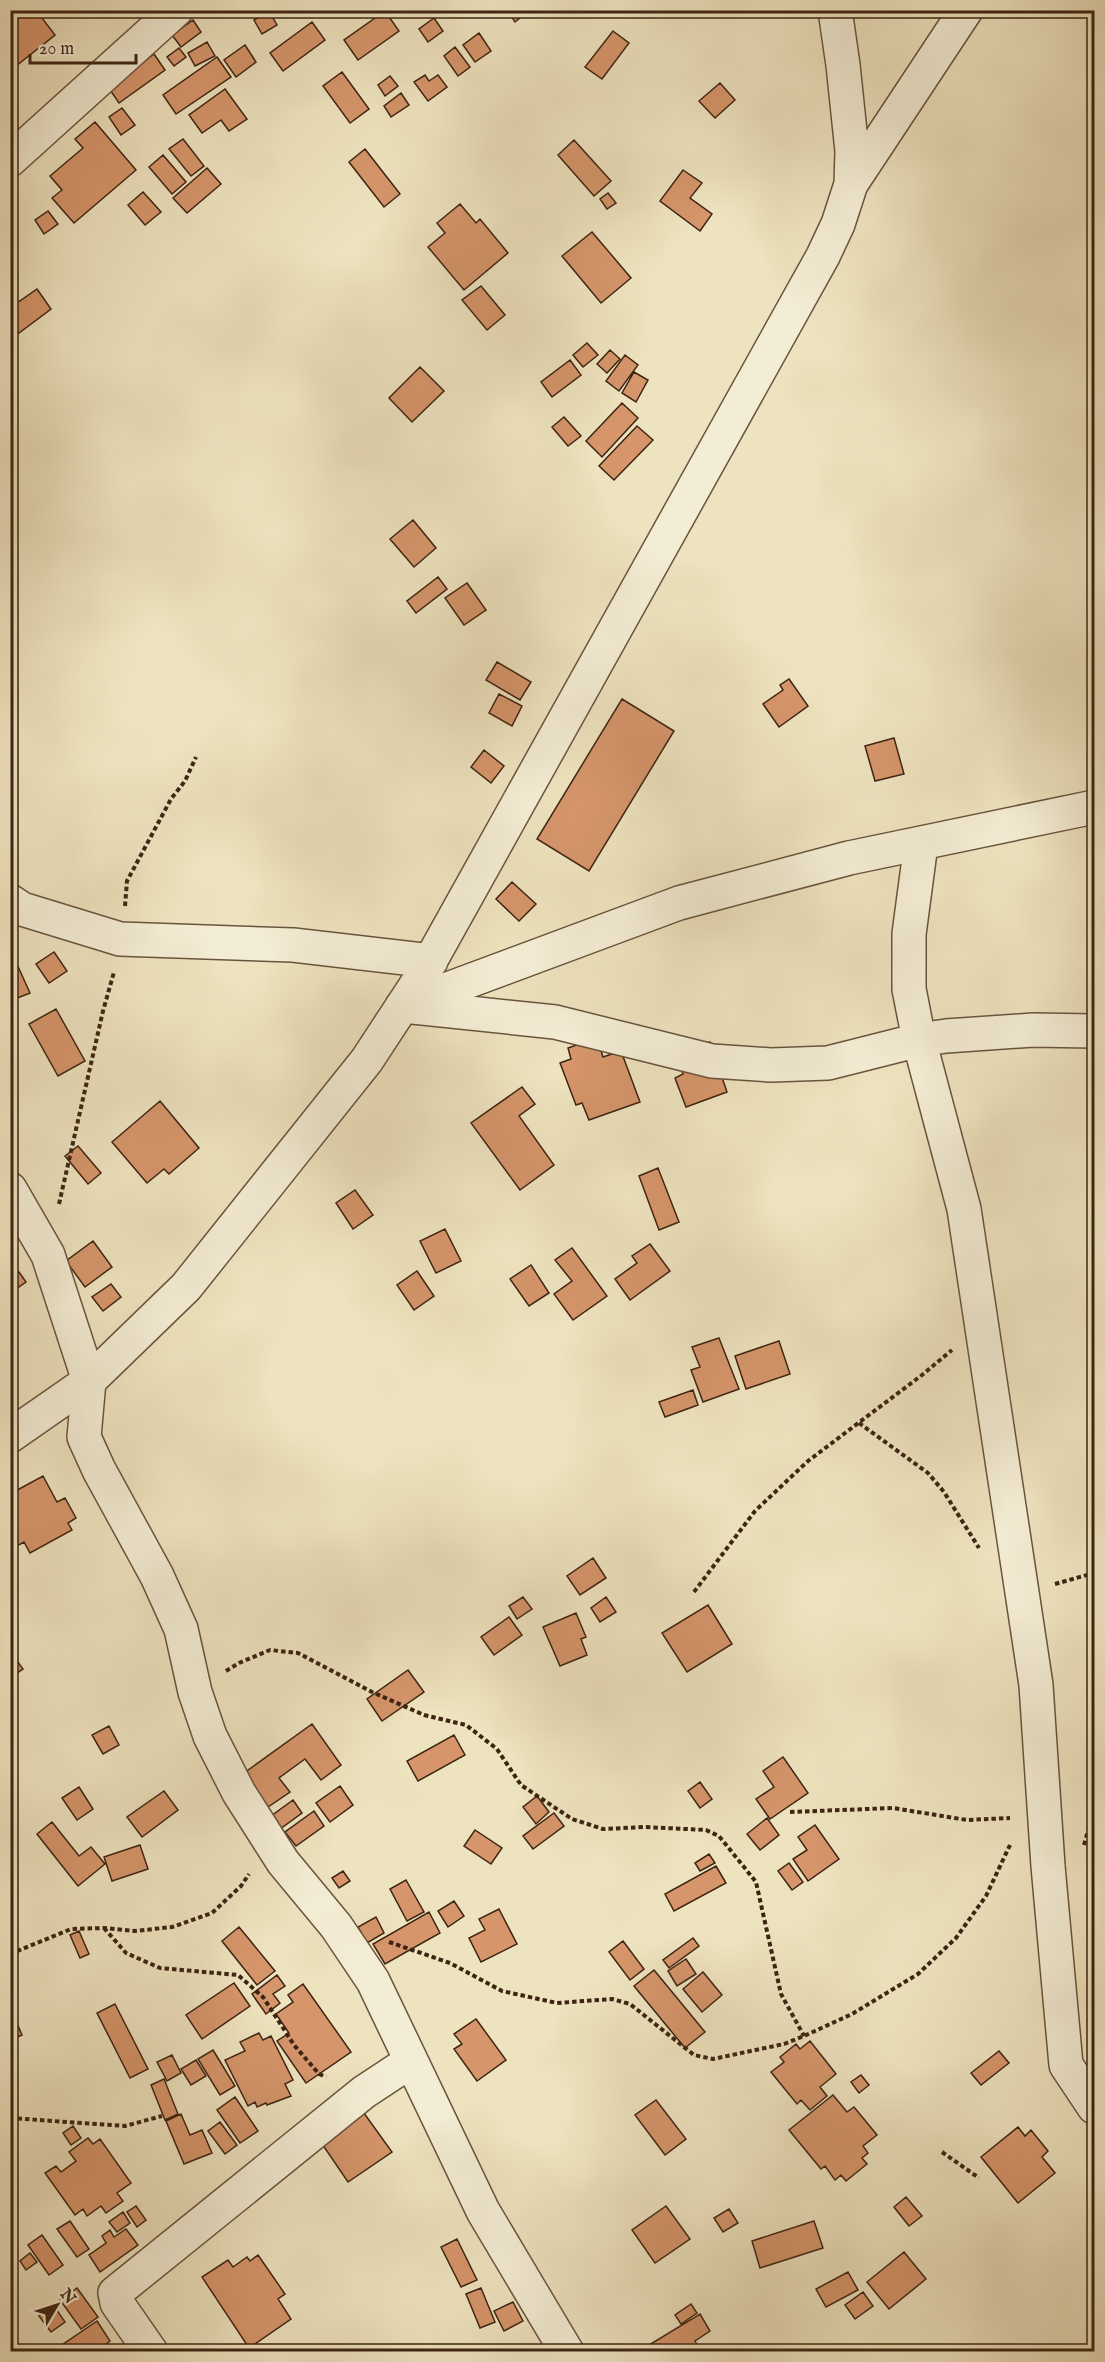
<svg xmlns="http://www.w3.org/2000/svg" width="1105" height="2362" viewBox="0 0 1105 2362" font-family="'IM FELL English',serif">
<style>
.building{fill:#d6956b;stroke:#3d2412;stroke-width:1.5}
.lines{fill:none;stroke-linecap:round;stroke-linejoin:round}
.minor-casing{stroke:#69543d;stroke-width:36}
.path{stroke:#3d2412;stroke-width:4;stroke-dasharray:4.5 3;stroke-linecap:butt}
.minor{stroke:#f4edd5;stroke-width:33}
</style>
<rect width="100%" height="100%" fill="#eee3bf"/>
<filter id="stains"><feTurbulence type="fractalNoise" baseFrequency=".00333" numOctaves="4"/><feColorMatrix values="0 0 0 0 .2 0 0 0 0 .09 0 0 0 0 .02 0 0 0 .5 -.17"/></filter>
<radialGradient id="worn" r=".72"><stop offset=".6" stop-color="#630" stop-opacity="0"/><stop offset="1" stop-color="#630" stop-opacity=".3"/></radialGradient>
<path class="building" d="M10,10H36L55,35L16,66L10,59Z
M507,10H530L515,22Z
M269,11L277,25L262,34L254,20Z
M385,11L399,31L358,60L344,40Z
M434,18L443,31L428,42L419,29Z
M193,20L201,32L181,47L172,35Z
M312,22L325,40L283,71L270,53Z
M613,31L629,43L602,79L585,67Z
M479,33L491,51L475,62L463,45Z
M207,42L215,56L195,66L188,53Z
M245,45L256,62L236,77L224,60Z
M455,47L470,67L458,76L444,56Z
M179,48L186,57L174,66L167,57Z
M154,54L165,70L119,103L108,87Z
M217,57L231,77L176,114L163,95Z
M342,72L369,109L350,123L323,86Z
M425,75L429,81L438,75L447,87L428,101L414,82Z
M390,76L398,86L385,96L378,85Z
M720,83L735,100L715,118L699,101Z
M225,89L247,119L229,131L221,120L202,133L189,115Z
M401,93L409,105L391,117L384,106Z
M122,108L135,125L121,135L109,117Z
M95,122L136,170L74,223L52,198L62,190L50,176L83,148L75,139Z
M183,139L204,166L191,176L169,149Z
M574,140L611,181L594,196L558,155Z
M365,149L400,194L384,207L349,162Z
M163,155L186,182L172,194L149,167Z
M207,168L221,184L187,213L173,198Z
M683,170L702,183L690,198L712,214L700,231L660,201Z
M143,192L161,212L145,225L128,205Z
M608,193L616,203L607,209L600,199Z
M460,204L476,223L480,219L508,253L464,290L428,247L445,233L437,223Z
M48,211L58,224L44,234L35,220Z
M592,232L631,278L601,303L562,256Z
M481,286L505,315L487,330L462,300Z
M37,289L51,309L15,336L10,330V308Z
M587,343L598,355L583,367L573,355Z
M610,350L620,359L607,373L597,364Z
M625,355L638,365L619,391L606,381Z
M570,360L581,375L552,397L541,382Z
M420,367L444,391L412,422L389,398Z
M634,372L648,380L636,402L622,393Z
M622,403L638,418L602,457L586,441Z
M564,417L581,436L568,446L552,427Z
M637,426L653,440L614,480L599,466Z
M413,520L436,548L414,567L390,539Z
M438,577L447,589L416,613L407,601Z
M467,583L486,610L464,625L445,598Z
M497,662L531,682L520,700L486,680Z
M789,679L808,706L779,727L763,704L783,690L780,685Z
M499,694L522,706L512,726L489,713Z
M622,699L674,731L589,871L537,839Z
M894,738L904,774L875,781L865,746Z
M484,750L504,766L491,783L471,767Z
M512,882L536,904L519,921L496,899Z
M54,952L67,971L49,983L36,964Z
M16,962L30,993L10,1001V965Z
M56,1009L85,1061L58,1076L29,1024Z
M597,1038L603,1057L621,1051L640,1102L589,1120L582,1103L576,1105L560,1063L571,1059L568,1048Z
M710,1042L727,1092L686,1107L675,1078L683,1074L676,1055Z
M522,1087L535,1104L519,1116L554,1165L520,1190L471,1123Z
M160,1101L199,1148L169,1174L164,1169L147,1183L112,1142Z
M78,1146L101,1173L88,1184L65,1156Z
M658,1168L679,1222L659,1230L639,1176Z
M355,1190L373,1215L353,1229L336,1203Z
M445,1229L461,1261L436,1273L420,1241Z
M93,1241L112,1267L85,1287L66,1261Z
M650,1244L670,1271L630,1300L615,1279L637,1263L632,1256Z
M572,1248L607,1296L573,1320L554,1294L572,1281L555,1260Z
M531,1265L549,1293L529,1306L510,1279Z
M417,1271L434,1296L414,1310L397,1285Z
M19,1272L26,1282L13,1291L10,1288V1278Z
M111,1284L121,1297L103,1311L92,1297Z
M719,1338L739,1389L703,1402L691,1370L700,1367L692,1347Z
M779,1341L790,1374L746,1389L735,1356Z
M693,1390L698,1405L665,1417L659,1402Z
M43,1476L57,1502L65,1498L76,1518L68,1523L72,1530L30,1553L24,1542L15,1547L10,1539V1509L13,1507L10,1494Z
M593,1558L606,1578L580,1595L567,1576Z
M523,1597L532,1609L517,1619L509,1606Z
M606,1597L616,1612L600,1622L591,1608Z
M708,1605L732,1644L687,1672L662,1633Z
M576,1613L586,1637L581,1639L587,1655L560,1666L543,1627Z
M509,1617L522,1635L494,1655L481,1637Z
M10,1651L23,1669L10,1678Z
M408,1670L424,1692L382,1721L367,1699Z
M312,1724L341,1765L321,1780L305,1759L279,1778L290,1792L268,1807L244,1773Z
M109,1726L119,1745L103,1754L92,1735Z
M454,1735L465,1755L418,1781L407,1761Z
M783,1757L808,1793L770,1819L756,1799L774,1787L763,1771Z
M700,1782L712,1799L700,1808L688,1791Z
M340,1786L353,1805L330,1822L316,1803Z
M79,1787L93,1809L77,1820L62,1798Z
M164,1791L178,1810L142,1837L127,1817Z
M537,1796L549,1812L536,1824L523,1807Z
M293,1800L302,1813L276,1832L267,1819Z
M314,1811L324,1826L296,1846L285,1832Z
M554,1813L564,1826L533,1849L523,1836Z
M767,1818L779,1835L760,1850L747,1834Z
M52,1822L79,1856L91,1847L105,1864L78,1886L37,1834Z
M815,1825L839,1859L808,1881L793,1859L807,1850L798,1837Z
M475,1830L502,1848L491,1864L464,1846Z
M140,1845L148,1869L112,1881L104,1857Z
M709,1854L715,1863L700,1871L695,1863Z
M789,1863L803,1882L792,1890L778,1871Z
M716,1866L726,1883L674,1911L665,1894Z
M343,1871L350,1881L339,1888L332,1878Z
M406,1880L424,1912L407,1921L390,1889Z
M454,1901L464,1916L448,1927L438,1911Z
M499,1909L517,1944L481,1962L469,1938L485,1930L479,1919Z
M429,1912L440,1933L385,1964L373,1944Z
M376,1917L384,1933L367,1943L358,1927Z
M239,1927L275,1971L257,1985L222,1941Z
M79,1931L89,1954L80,1958L70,1935Z
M693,1938L699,1946L669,1968L663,1960Z
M623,1941L644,1969L630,1980L609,1952Z
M686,1959L696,1974L677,1986L668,1971Z
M654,1970L705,2032L685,2048L634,1986Z
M703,1972L722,1995L702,2012L683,1989Z
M277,1975L285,1986L273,1994L280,2003L266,2014L252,1994Z
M234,1983L250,2006L202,2039L186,2015Z
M303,1984L351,2052L306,2083L277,2041L289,2033L276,2014L293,2002L288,1995Z
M115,2004L148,2069L130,2078L97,2013Z
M14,2016L22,2035L10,2040V2017Z
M476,2019L506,2060L477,2081L454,2049L462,2044L454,2034Z
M259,2033L263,2040L271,2036L293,2080L285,2084L291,2096L267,2105L266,2103L257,2107L255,2102L248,2106L225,2060L245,2051L240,2042Z
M810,2041L836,2074L820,2087L827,2096L810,2110L801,2100L797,2104L771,2072L784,2062L780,2057L796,2044L800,2049Z
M213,2050L235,2086L220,2095L198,2059Z
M999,2051L1009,2063L981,2085L971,2073Z
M172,2055L181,2073L167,2081L157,2062Z
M196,2060L206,2076L191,2085L181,2069Z
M861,2075L869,2085L859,2093L851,2082Z
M164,2079L178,2114L165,2120L151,2085Z
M833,2095L847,2112L854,2107L877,2135L863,2146L868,2153L862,2158L867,2164L846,2181L841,2175L835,2180L825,2166L821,2169L789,2130Z
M235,2097L258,2131L240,2143L217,2110Z
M656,2100L686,2139L665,2155L635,2115Z
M361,2109L392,2152L348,2182L318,2138Z
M181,2114L190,2135L202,2130L212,2153L184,2164L166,2121Z
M220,2122L237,2145L225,2154L208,2131Z
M73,2126L81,2138L71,2145L63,2133Z
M1018,2127L1025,2136L1031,2130L1048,2151L1042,2157L1055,2173L1018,2203L981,2157Z
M88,2138L93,2144L100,2139L131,2183L117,2193L123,2201L106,2213L101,2206L87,2216L83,2209L75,2215L45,2173L56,2166L61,2172L76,2161L69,2152Z
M906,2197L922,2216L909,2226L894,2207Z
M136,2206L146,2220L137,2227L127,2212Z
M666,2206L690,2239L655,2263L632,2230Z
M729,2209L738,2223L723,2232L714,2218Z
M123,2212L130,2223L117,2232L109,2222Z
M70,2221L89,2249L77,2257L57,2229Z
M814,2221L823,2248L760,2268L752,2241Z
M126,2229L138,2245L100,2272L89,2255L106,2243L102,2236L110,2230L114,2237Z
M42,2235L63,2265L49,2275L28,2245Z
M457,2239L477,2280L461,2287L441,2247Z
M904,2252L926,2279L889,2309L867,2282Z
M30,2253L37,2262L26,2270L20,2261Z
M258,2255L285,2294L278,2299L291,2319L249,2348L202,2277L228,2260L233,2267L247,2257L250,2261Z
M848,2272L858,2290L826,2307L816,2289Z
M77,2288L98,2317L81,2329L60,2300Z
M481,2288L495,2322L480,2328L466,2294Z
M863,2292L873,2306L855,2319L845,2305Z
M513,2302L523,2321L504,2331L494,2311Z
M691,2304L697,2313L681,2324L675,2315Z
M54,2306L65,2322L51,2332L39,2316Z
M700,2314L710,2331L695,2341L701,2352H654L649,2345Z
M97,2321L110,2341L95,2352H63L59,2347Z"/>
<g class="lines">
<g class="minor-casing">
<path id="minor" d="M10,160L176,10
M851,184L966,10
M921,844L909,934V989L919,1040L964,1209L1036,1685L1048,1866L1066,2065L1094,2107
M10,901L22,909L120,939L293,945L431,961
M402,1006L679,903L849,858L1094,807
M413,1007L555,1022L712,1061L771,1065L828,1063L919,1040L946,1036L1033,1030L1094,1031
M10,1189L48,1255L89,1381L84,1437L99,1470L157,1576L181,1629L195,1692L210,1736L239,1793L283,1862L336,1926L373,1981L483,2211L567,2352
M10,1436L89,1381L186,1287L367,1060L422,976L823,256L838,224L851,184L852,151L843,65L835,10
M151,2352L117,2303L115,2293L364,2092L411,2061"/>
</g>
<path class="path" d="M125,906L127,881L171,799L185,781L196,757
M59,1204L103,1011L114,972
M859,1423L928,1473L944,1492L979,1548
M1055,1584L1094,1573
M694,1592L755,1511L808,1461L922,1375L952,1350
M226,1671L239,1663L270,1650L298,1653L372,1692L424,1715L466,1725L497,1749L521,1785L572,1819L603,1829L645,1827L706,1830L719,1836L756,1882L781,1994L804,2036
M790,1812L893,1808L967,1820L1010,1818
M1084,1845L1094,1809
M104,1928L126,1953L160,1968L238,1975L263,1997L294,2045L319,2074L326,2077
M389,1942L450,1963L502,1991L557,2003L612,1999L630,2004L694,2055L713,2059L784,2044L804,2036L852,2014L918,1974L956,1938L986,1896L1010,1845
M10,1954L71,1929L104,1928L135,1931L172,1927L212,1913L241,1886L249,1874
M10,2118L125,2126L162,2116
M942,2152L979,2178"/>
<use href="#minor" class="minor"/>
</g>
<rect width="1105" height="2362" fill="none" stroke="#eee3bf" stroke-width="36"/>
<rect x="12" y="12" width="1081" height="2338" fill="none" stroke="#3d2412" stroke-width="3"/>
<rect x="18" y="18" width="1069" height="2326" fill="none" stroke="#3d2412" stroke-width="1.5"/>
<g transform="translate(57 2305) rotate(51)" stroke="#f4edd5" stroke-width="4.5" paint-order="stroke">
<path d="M0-4.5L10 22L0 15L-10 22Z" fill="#3d2412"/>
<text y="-9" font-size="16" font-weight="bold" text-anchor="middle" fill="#3d2412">N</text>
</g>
<path d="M30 54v9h106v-9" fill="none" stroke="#3d2412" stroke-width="3"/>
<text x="39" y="54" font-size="18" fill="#3d2412" stroke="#f4edd5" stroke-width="4.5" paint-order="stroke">20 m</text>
<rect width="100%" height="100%" filter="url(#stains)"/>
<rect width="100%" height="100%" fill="url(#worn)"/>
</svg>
